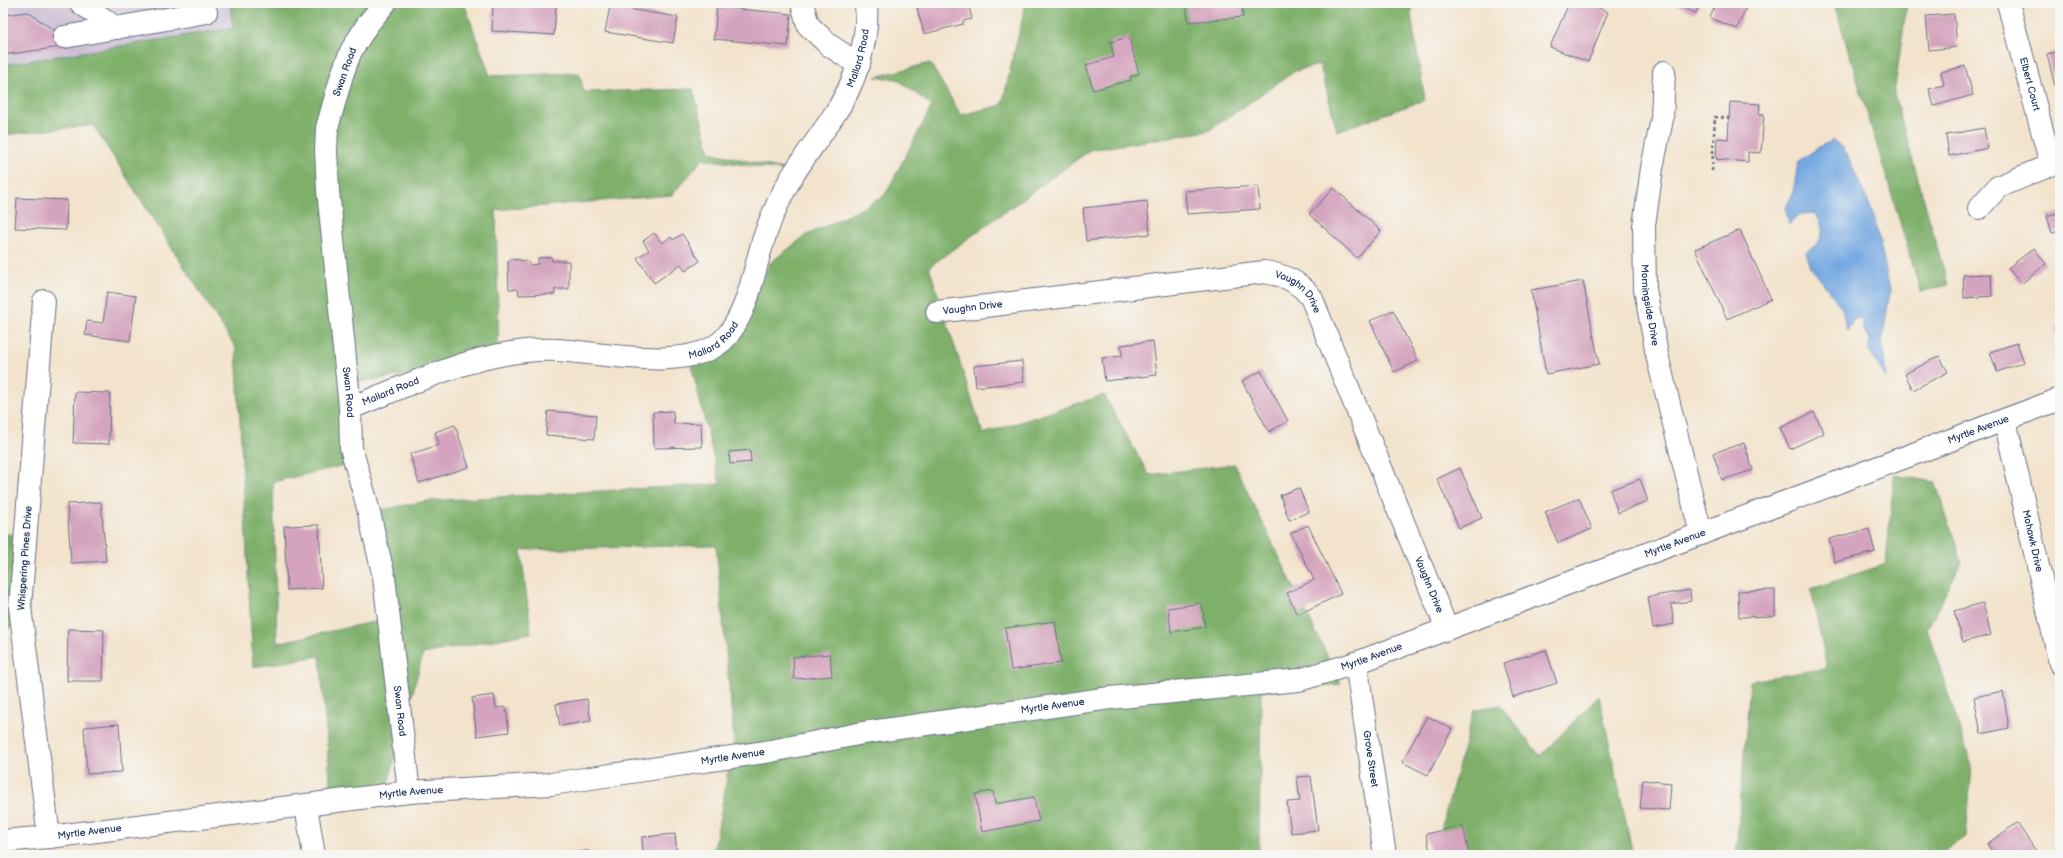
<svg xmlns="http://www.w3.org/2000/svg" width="2063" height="858" viewBox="0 0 2063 858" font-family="'Balsamiq Sans',sans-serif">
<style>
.industrial{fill:#ccbfd4}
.forest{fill:#7eb06a;stroke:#4c7064}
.water{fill:#76a9e2;stroke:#486ca0}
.building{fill:#d4a3bd}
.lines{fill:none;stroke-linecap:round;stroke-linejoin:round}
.minor-casing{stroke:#676e84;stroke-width:24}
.path{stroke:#676e84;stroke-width:2.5;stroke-dasharray:3 3;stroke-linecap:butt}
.minor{stroke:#fff;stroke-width:22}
.labels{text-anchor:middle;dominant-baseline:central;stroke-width:3;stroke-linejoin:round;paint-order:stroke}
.street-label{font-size:10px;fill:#1b2f5e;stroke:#f6f6f2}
</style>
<rect width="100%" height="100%" fill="#f6f6f2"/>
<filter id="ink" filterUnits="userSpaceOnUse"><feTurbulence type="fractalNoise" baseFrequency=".025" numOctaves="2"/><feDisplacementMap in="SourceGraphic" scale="8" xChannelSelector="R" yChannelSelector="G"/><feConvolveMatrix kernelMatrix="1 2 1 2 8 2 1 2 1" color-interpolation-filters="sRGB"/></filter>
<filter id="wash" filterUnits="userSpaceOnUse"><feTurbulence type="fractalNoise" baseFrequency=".012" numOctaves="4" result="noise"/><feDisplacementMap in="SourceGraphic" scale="16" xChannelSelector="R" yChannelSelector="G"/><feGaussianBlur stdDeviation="0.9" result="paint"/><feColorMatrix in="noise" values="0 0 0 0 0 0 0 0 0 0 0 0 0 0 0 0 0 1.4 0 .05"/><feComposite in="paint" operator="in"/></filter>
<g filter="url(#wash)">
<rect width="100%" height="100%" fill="#f3e3cc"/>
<path class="industrial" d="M3,3H261L255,30L3,91Z"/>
<path class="forest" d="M230,3H464L490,76L579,73L584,92L693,89L710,152L795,172L703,159L672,195L496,210L499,362L342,384L350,464L273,482L277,643L400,616L381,510L427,501L720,484L691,364L732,339L770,263L805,236L865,207L885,195L932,106L897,79L875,77L930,63L961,115L1002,105L1026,3H1412L1411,15L1425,100L1337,131L1320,65L1295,71L1208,131L1090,150L929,267L983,434L1104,395L1149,475L1234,464L1341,684L1261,692L1259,855H713L734,739L716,545L521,550L531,633L423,654L385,796L332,804L320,656L253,667L236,348L93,125L3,135V65L233,28Z
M1834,3H1907L1894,94L1948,285L1921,292Z
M1894,475L1935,482L1962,562L1927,629L1972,766L1966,837L1939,855H1736L1750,681L1827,668L1811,589L1886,564Z
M3,534L27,535L29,624L3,629Z
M1599,696L1633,855H1434L1474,710L1500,705L1540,756Z"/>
<path class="water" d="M1833,140L1844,149L1870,206L1877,228L1890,291L1882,342L1886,378L1869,351V340L1863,329V319H1854L1847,331L1842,308L1811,267L1806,252C1824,241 1827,231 1815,213L1800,214L1789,225L1786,208L1793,193L1798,162L1819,147Z"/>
<g id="blocks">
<path class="building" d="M493,3L556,4L554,35L492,31Z
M937,3H968L972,19L963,21V24L924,34L917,8Z
M1186,3H1242L1243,17L1188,22Z
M1569,3H1586L1608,12L1588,62L1550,47Z
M1677,3H1700L1696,13L1676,5Z
M1716,3H1748L1737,29L1710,18Z
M610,6L678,17L673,43L605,32Z
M717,7L791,14L788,46L714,39Z
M28,12L75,45L3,55V15Z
M1954,14L1957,47L1929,50L1926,16Z
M1129,37L1139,74L1130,77L1131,80L1093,90L1086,65L1114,57L1110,42Z
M2060,51V103H2059L2047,54Z
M1965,66L1973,95L1934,106L1929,89L1944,85L1941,72Z
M1730,102L1760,104L1759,114H1764L1761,153L1748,152V162L1716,159L1717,138L1728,139Z
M1984,128L1988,148L1949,156L1946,135Z
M1258,186L1260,209L1187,214L1185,191Z
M1334,188L1381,231L1357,258L1309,214Z
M17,198L67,200L66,230L15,228Z
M1147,201L1150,234L1086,241L1083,208Z
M2060,212V231L2052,233L2047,216Z
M1740,230L1771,299L1727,319L1695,249Z
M654,233L662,243L671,237L673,240L682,234L700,261L685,271L681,264L654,283L637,258L649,250L643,241Z
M2034,248L2046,264L2021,284L2008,268Z
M551,257L552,261H569V289H555V294L519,295L518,289H509L508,262L511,259L527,261L530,265L538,264V258Z
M1991,274L1992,296L1964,298L1963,275Z
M1583,281L1599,364L1546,374L1531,290Z
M107,292L136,296L130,341L85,335L87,321L103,323Z
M1393,310L1418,361L1394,372L1370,321Z
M2060,328V341L2056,329Z
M1153,341L1157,375L1105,381L1102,358L1122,356L1121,345Z
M2017,343L2024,362L1997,372L1990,352Z
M1939,356L1948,372L1913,390L1905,374Z
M1022,361L1024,382L976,387L974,366Z
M1261,371L1288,421L1269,432L1242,381Z
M75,392L110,393L109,444L73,443Z
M548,411L596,415L594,439L546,435Z
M673,411L674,424L701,423L702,447L654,448L653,412Z
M1814,412L1824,433L1790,449L1780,428Z
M455,425L469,467L419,483L410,454L439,445L435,432Z
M1744,443L1753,470L1722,480L1713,453Z
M750,450L751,462L730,464L729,452Z
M1460,468L1482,518L1459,528L1437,479Z
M1640,479L1648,501L1618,513L1610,490Z
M1299,488L1309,512L1289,520L1280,495Z
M1579,498L1592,529L1558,543L1545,512Z
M101,502L106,561L71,563L67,504Z
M319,525L322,588L287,590L284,526Z
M1308,525L1341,594L1297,615L1287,593L1314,580L1291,533Z
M1869,529L1875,552L1835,562L1829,539Z
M1690,590L1691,601L1671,604L1674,624L1653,628L1648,597Z
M1775,590V616L1739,617L1738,591Z
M1202,603L1205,627L1171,632L1168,608Z
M1983,603L1991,635L1963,642L1954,611Z
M1055,621L1061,663L1011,670L1005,628Z
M68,629L104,630L103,681H67Z
M1546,650L1557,683L1513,697L1503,663Z
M830,654L832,676L794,679L793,657Z
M2003,691L2009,728L1981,734L1974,697Z
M494,695L496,708L506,707L509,732L477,736L472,698Z
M587,699L591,721L560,726L556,704Z
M1427,716L1452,729L1428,775L1402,762Z
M119,724L122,772L87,774L84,727Z
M1311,776L1318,830L1291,833L1287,802L1300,801L1297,777Z
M1643,780L1671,783L1669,810L1640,808Z
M993,791L995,804L1034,797L1039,821L982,832L975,794Z
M2017,823L2038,854L1995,855L1987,844Z
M1463,825L1469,855H1431L1426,834Z
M675,834L677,855H643L642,837Z
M588,851L589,855H568V854Z"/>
</g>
</g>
<g filter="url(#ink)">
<use href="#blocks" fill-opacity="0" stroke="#676e84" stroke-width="1"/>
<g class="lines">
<g class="minor-casing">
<g id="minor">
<path d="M81,3L116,28"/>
<path id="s1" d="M385,3L367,25L351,51L342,75L327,128L326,151L328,190L350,408L351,448L366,500L384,577L409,792"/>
<path d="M802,3L808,25L829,45L859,65"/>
<path id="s2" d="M2008,3L2051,164"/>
<path d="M64,37L206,12"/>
<path id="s3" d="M1664,72L1662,119L1652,168L1644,226L1645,289L1657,355L1701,534"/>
<path d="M1979,208L1998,187L2060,161"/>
<path d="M44,301L20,607L49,837"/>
<path id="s4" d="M937,312L1264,272C1284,275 1298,281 1311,297L1447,629"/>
<path id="s5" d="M350,408C417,382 484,347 558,350C603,353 696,374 727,336C746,312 751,285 759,255C766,229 777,202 791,178C804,157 819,138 832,118C855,85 869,43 866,3"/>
<path id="s6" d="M2005,420L2060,663"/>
<path id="s7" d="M1356,663L1385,855"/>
<path d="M306,806L314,855"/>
<path id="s8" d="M3,841L49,837L409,792L551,784L771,751L863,733L1110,698L1299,680L1356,663L2060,399"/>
</g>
</g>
<path class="path" d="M1712,171L1715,117L1729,118"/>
<use href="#minor" class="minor"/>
</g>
</g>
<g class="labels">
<g class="street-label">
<text stroke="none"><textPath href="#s5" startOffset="703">Mallard Road</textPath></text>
<text transform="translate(345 72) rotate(-70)">Swan Road</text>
<text stroke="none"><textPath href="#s2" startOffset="84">Elbert Court</textPath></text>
<text stroke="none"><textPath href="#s4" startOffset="371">Vaughn Drive</textPath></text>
<text stroke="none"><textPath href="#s3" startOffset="235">Morningside Drive</textPath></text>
<text stroke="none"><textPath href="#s4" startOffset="36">Vaughn Drive</textPath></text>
<text stroke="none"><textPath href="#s5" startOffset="379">Mallard Road</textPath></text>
<text stroke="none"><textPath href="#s5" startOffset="44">Mallard Road</textPath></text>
<text stroke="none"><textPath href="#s1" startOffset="405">Swan Road</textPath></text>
<text stroke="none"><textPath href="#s8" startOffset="2031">Myrtle Avenue</textPath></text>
<text stroke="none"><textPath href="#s6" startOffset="124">Mohawk Drive</textPath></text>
<text stroke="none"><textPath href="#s8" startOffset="1707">Myrtle Avenue</textPath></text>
<text transform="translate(25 558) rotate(-86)">Whispering Pines Drive</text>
<text stroke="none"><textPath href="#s4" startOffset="695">Vaughn Drive</textPath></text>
<text stroke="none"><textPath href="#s8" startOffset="1383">Myrtle Avenue</textPath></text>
<text stroke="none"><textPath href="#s8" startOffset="1059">Myrtle Avenue</textPath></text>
<text stroke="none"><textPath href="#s1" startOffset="729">Swan Road</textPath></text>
<text stroke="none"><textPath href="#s8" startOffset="735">Myrtle Avenue</textPath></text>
<text stroke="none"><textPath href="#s7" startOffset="97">Grove Street</textPath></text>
<text stroke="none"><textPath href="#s8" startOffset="411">Myrtle Avenue</textPath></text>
<text stroke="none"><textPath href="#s8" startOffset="87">Myrtle Avenue</textPath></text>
</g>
</g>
<rect width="2063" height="858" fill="none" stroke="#f6f6f2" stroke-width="16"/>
</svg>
